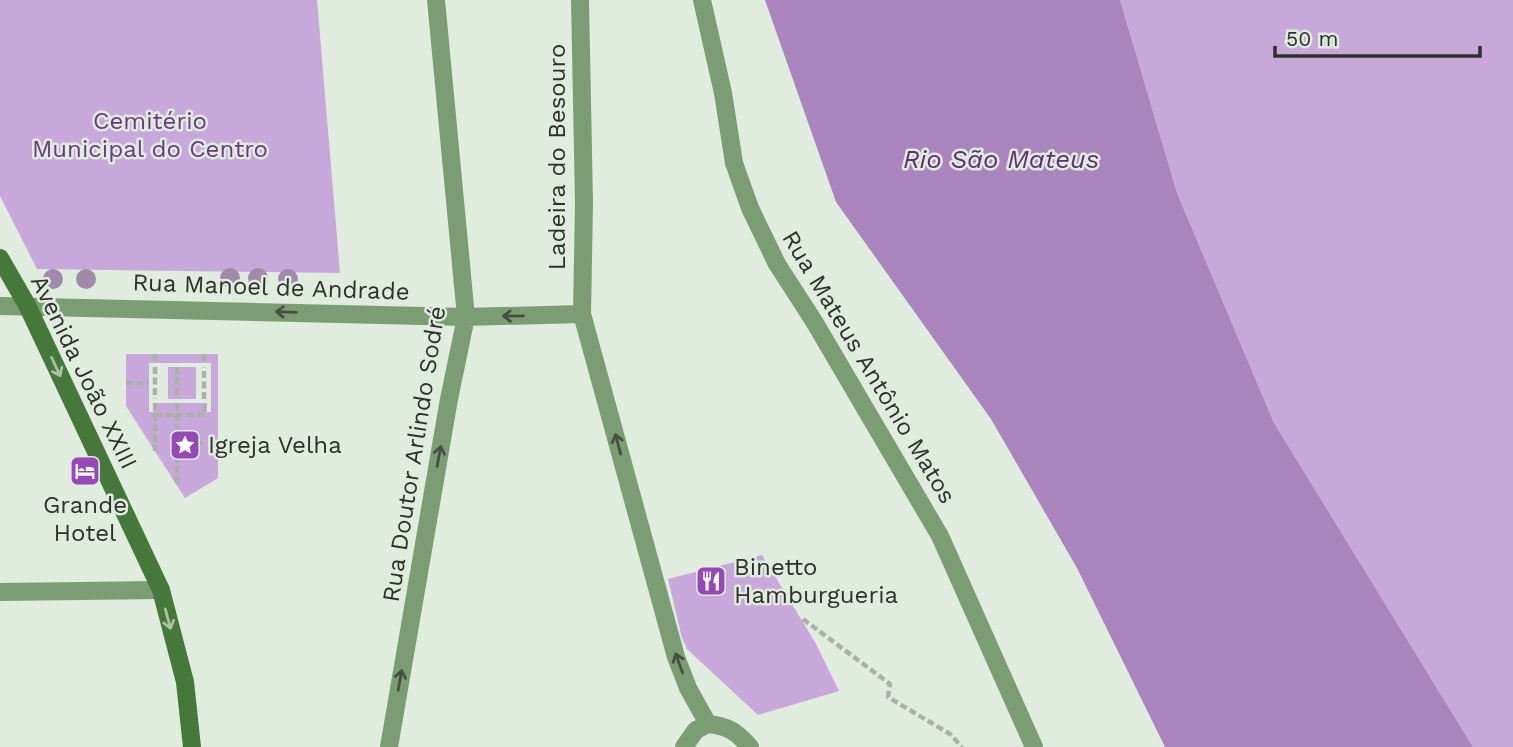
<svg xmlns="http://www.w3.org/2000/svg" width="1513" height="747" viewBox="0 0 1513 747" font-family="'Work Sans',sans-serif">
<style>
.green{fill:#c8a7da;fill-rule:evenodd}
.water{fill:#aa84bd}
.lines{fill:none;stroke-linecap:round;stroke-linejoin:round}
.path{stroke:#a8b2a6;stroke-width:4.5;stroke-dasharray:7 3.5;stroke-linecap:butt}
.street{stroke:#7b9d74;stroke-width:18}
.secondary{stroke:#46773b;stroke-width:18}
.tree{fill:#9f8aaa}
.oneway{stroke:#445141}
.oneway2{stroke:#aac3a4}
.labels{text-anchor:middle;dominant-baseline:central;stroke-width:5;stroke-linejoin:round;paint-order:stroke}
.park-label{font-size:24px;fill:#6a3981;stroke:#e0ecdd}
.street-label{font-size:24px;fill:#2c312b;stroke:#e0ecdd}
.poi-label{font-size:24px;fill:#2c312b;stroke:#e0ecdd;text-anchor:start}
.water-label{font-size:26px;font-style:italic;fill:#5f2f75;stroke:#e0ecdd}
</style>
<rect width="100%" height="100%" fill="#e0ecdd"/>
<path class="green" d="M0,0H317L340,273L37,269L0,196Z
M1120,0H1513V747H1473L1274,423L1177,193Z
M126,354H218V478L185,498L126,406ZM149,363H211V412H207V403H153V412H149Z
M168,367H196V399H168Z
M762,555L815,642L839,691L758,715L687,649L682,638L668,579Z"/>
<path class="water" d="M765,0H1120L1177,193L1274,423L1473,747H1165L1077,568L991,419L836,202Z"/>
<g class="lines">
<path class="path" d="M155,354V363
M204,354V363
M155,367V399
M177,367V399
M126,383H149
M204,399V367
M155,403V451
M177,403V487
M155,415H204V403
M178,443H203
M803,619L890,684L888,697L950,734L962,747"/>
<path class="street" d="M580,0L584,203L582,314L676,657L688,688L708,724
M702,0L723,93L734,163L750,208L777,264L815,323L940,536L1034,747
M0,306L466,317L582,314
M0,592L161,590
M708,724C728,726 737,732 750,747
M389,747L449,399L466,317L436,0
M684,747L696,730L708,724"/>
<path class="secondary" d="M0,258L27,305L161,590L185,682L192,747"/>
</g>
<g class="tree">
<circle cx="230" cy="278" r="10"/>
<circle cx="258" cy="278" r="10"/>
<circle cx="53" cy="279" r="10"/>
<circle cx="86" cy="279" r="10"/>
<circle cx="288" cy="279" r="10"/>
</g>
<defs><path id="oneway-shaft" d="M-6 0H5M1.5-3L5.5 0L1.5 3" fill="none" stroke-width="1.6" stroke-linecap="round" stroke-linejoin="round" transform="scale(1.75)"/></defs>
<g class="oneway">
<use href="#oneway-shaft" transform="translate(286 312) rotate(-178)"/>
<use href="#oneway-shaft" transform="translate(513 316) rotate(179)"/>
<use href="#oneway-shaft" transform="translate(618 444) rotate(-105)"/>
<use href="#oneway-shaft" transform="translate(439 456) rotate(-80)"/>
<use href="#oneway-shaft" transform="translate(679 663) rotate(-110)"/>
<use href="#oneway-shaft" transform="translate(400 680) rotate(-80)"/>
</g>
<g class="oneway2">
<use href="#oneway-shaft" transform="translate(56 367) rotate(65)"/>
<use href="#oneway-shaft" transform="translate(168 619) rotate(75)"/>
</g>
<defs>
<g id="sight-square" transform="scale(1.575)"><rect x="-9" y="-9" width="18" height="18" rx="4" fill="#9648b9" stroke="#e0ecdd"/><path d="M0-6L1.8-2.2L6-1.7L2.9 1.2L3.7 5.4L0 3.3L-3.7 5.4L-2.9 1.2L-6-1.7L-1.8-2.2Z" fill="#fff"/></g>
<g id="hotel-square" transform="scale(1.575)"><rect x="-9" y="-9" width="18" height="18" rx="4" fill="#9648b9" stroke="#e0ecdd"/><path d="M-6-4.5h1.5V1H6V5H4.5V3h-9V5H-6ZM-4 0a1.8 1.8 0 1 1 3.6 0ZM.5 0V-2.5h3Q6-2.5 6 0Z" fill="#fff"/></g>
<g id="restaurant-square" transform="scale(1.575)"><rect x="-9" y="-9" width="18" height="18" rx="4" fill="#9648b9" stroke="#e0ecdd"/><path d="M-5-6h1v4h1v-4h1v4h1v-4h1v5L-1.5 .5V6h-2V.5L-5-1ZM5-6V6H3V1.5H1.5Q1.5-4 5-6Z" fill="#fff"/></g>
</defs>
<g fill-rule="evenodd">
<use href="#sight-square" x="185" y="445"/>
<use href="#hotel-square" x="85" y="471"/>
<use href="#restaurant-square" x="711" y="581"/>
</g>
<g class="labels">
<g class="park-label">
<text x="150" y="121">Cemitério<tspan x="150" dy="28">Municipal do Centro</tspan></text>
</g>
<g class="street-label">
<text transform="translate(557 157) rotate(-90)">Ladeira do Besouro</text>
<text transform="translate(271 287) rotate(2)">Rua Manoel de Andrade</text>
<text transform="translate(869 367) rotate(59)">Rua Mateus Antônio Matos</text>
<text transform="translate(84 372) rotate(64)">Avenida João XXIII</text>
<text transform="translate(414 454) rotate(-81)">Rua Doutor Arlindo Sodré</text>
</g>
<g class="poi-label">
<text x="208" y="445">Igreja Velha</text>
<text x="85" y="505" text-anchor="middle">Grande<tspan x="85" dy="28">Hotel</tspan></text>
<text x="734" y="567">Binetto<tspan x="734" dy="28">Hamburgueria</tspan></text>
</g>
<g class="water-label">
<text x="1001" y="159">Rio São Mateus</text>
</g>
</g>
<path d="M1275 46v10h205v-10" fill="none" stroke="#2c312b" stroke-width="3.5"/>
<text x="1286" y="46" font-size="21" fill="#2c312b" stroke="#e0ecdd" stroke-width="5" paint-order="stroke">50 m</text>
</svg>
